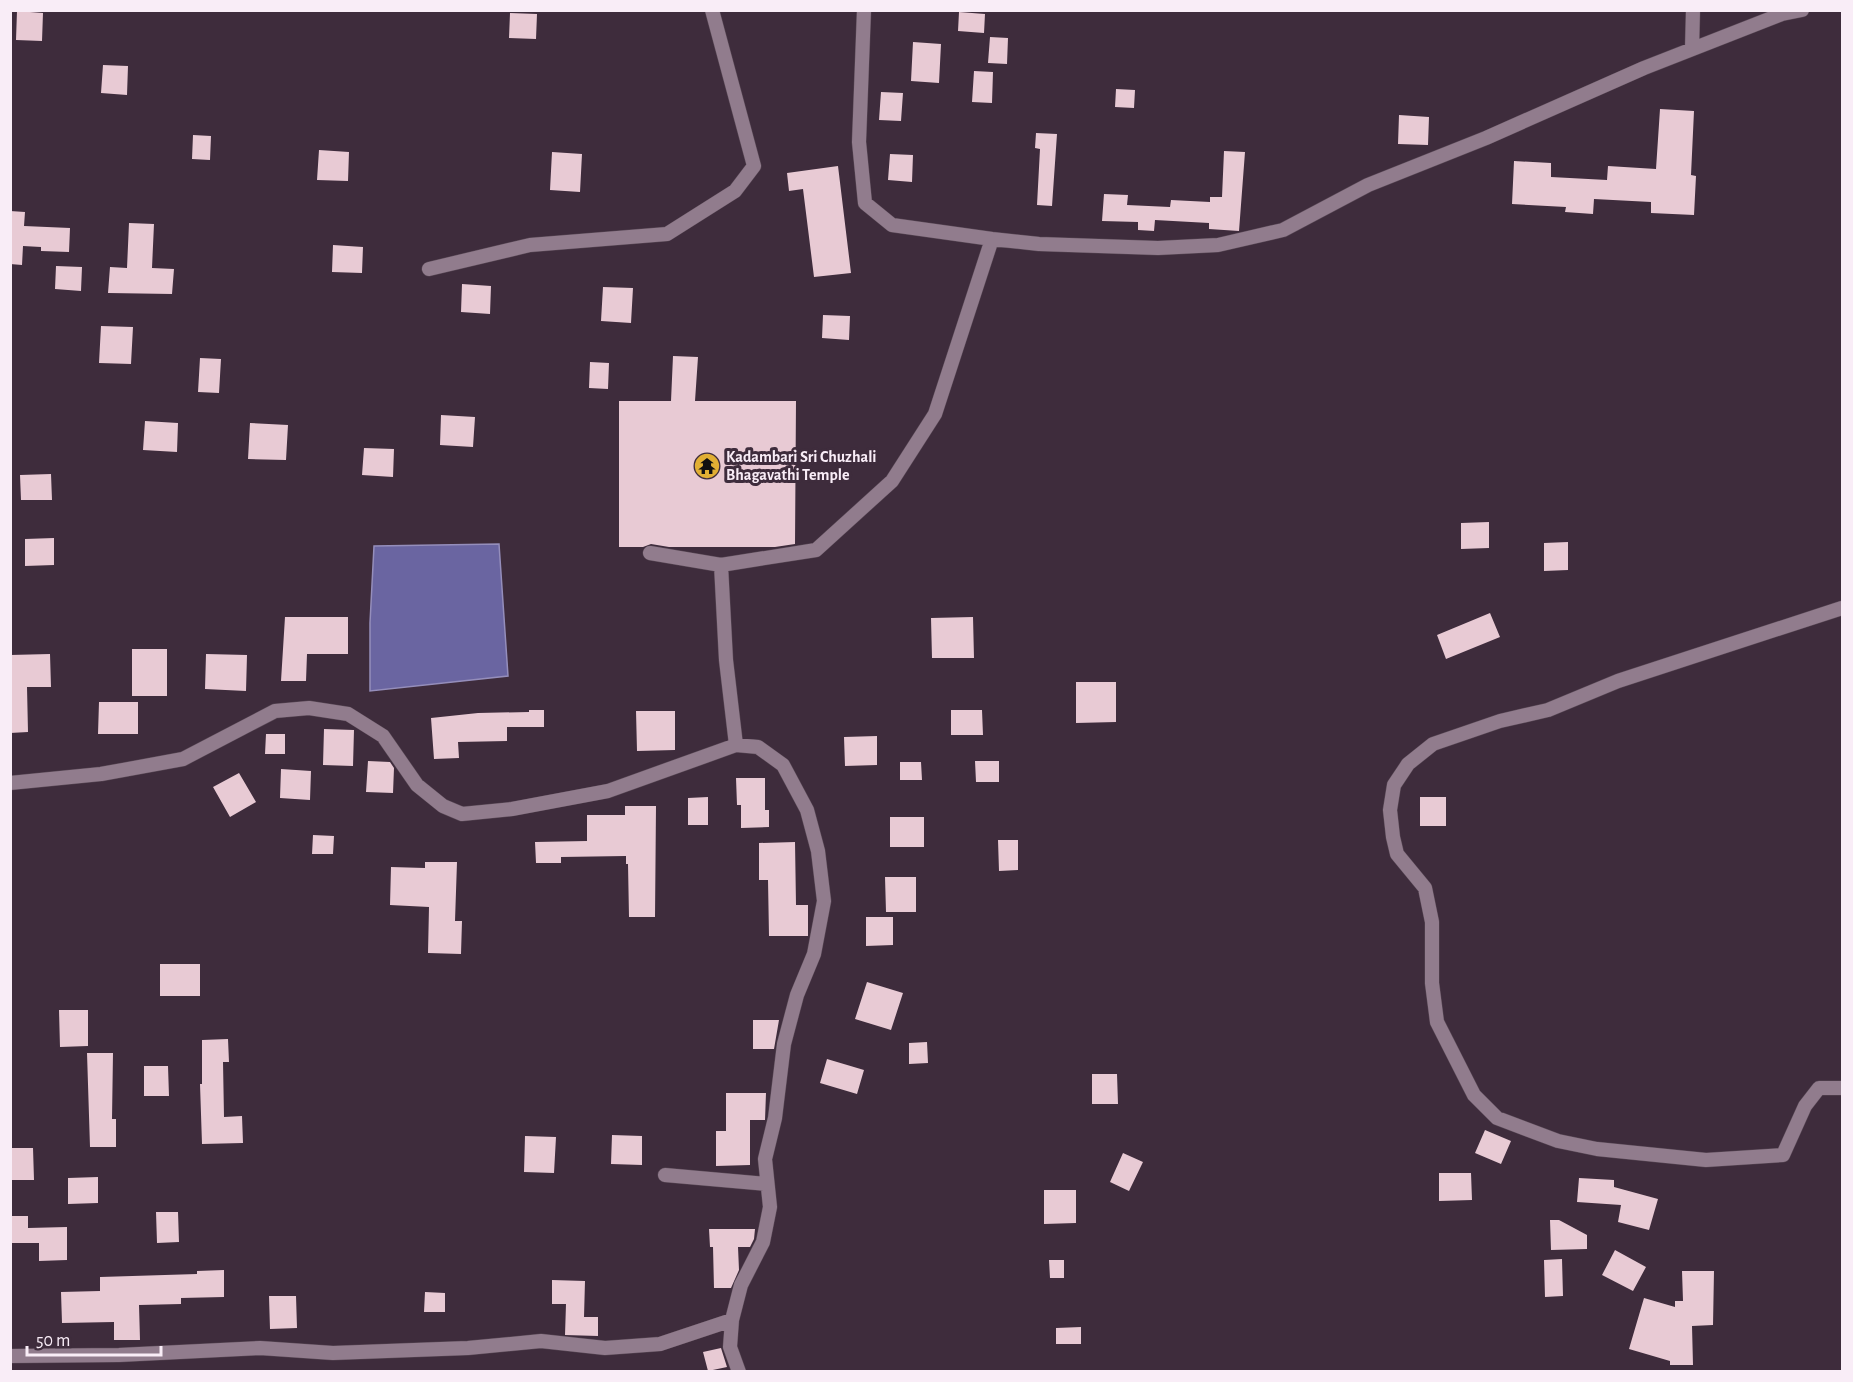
<svg xmlns="http://www.w3.org/2000/svg" width="1853" height="1382" viewBox="0 0 1853 1382" font-family="'Alegreya Sans',sans-serif">
<style>
.water{fill:#6a65a1;stroke:#958ebb;stroke-width:1.5}
.building{fill:#e8cad4}
.lines{fill:none;stroke-linecap:round;stroke-linejoin:round}
.minor-casing{stroke:#584855;stroke-width:15}
.minor{stroke:#917c8d;stroke-width:14}
.labels{text-anchor:middle;dominant-baseline:central;stroke-width:6;stroke-linejoin:round;paint-order:stroke}
.poi-label{font-size:16px;font-weight:bold;fill:#f9edf7;stroke:#3e2c3c;text-anchor:start}
</style>
<rect width="100%" height="100%" fill="#3e2c3c"/>
<path class="water" d="M499,544L508,676L370,691V623L374,546Z"/>
<path class="building" d="M17,11L43,13L42,41L16,40Z
M959,12L985,14L984,33L958,31Z
M510,13L537,14L536,39L509,38Z
M990,37L1008,38L1007,64L988,63Z
M913,42L941,44L939,83L911,81Z
M103,65L128,66L127,95L101,93Z
M974,71L993,72L992,103L972,102Z
M1116,89L1135,90L1134,108L1115,107Z
M881,92L903,93L901,121L879,120Z
M1660,109L1694,111L1691,175L1696,176L1694,215L1651,213V202L1594,199L1593,214L1565,212L1566,207L1512,204L1514,161L1551,163V177L1607,180L1608,166L1656,169Z
M1399,115L1429,117L1428,145L1398,144Z
M1036,133L1057,134L1052,206L1037,205L1040,149L1035,148Z
M193,135L211,136L210,160L192,159Z
M319,150L349,152L348,181L317,180Z
M1224,151L1245,152L1239,231L1209,229V223L1155,220L1154,231L1138,230V222L1102,221L1104,194L1128,195L1127,205L1170,207L1171,200L1210,202V197H1222Z
M552,152L582,154L580,192L550,190Z
M890,154L913,155L912,182L888,180Z
M838,166L851,273L814,277L803,189L789,191L787,173Z
M10,211L25,212L24,226L70,228L69,252L41,251V247L23,246L22,265L10,264Z
M129,223L154,224L152,268L174,269L172,294L108,293L110,267L127,268Z
M333,245L363,247L362,273L332,272Z
M56,266L82,267L81,291L55,289Z
M462,284L491,286L490,314L461,312Z
M603,287L633,288L631,323L601,321Z
M823,315L850,316L849,340L822,338Z
M101,326L133,327L131,364L99,363Z
M673,356L698,357L695,401H796L795,544L775,547H669L651,544L643,547H619V401H671Z
M200,358L221,359L219,393L198,392Z
M590,362L609,363L608,389L589,388Z
M441,415L475,417L473,447L440,445Z
M145,421L178,423L177,452L143,450Z
M250,423L288,425L286,460L248,459Z
M364,448L394,449L393,477L362,475Z
M51,474L52,500H21L20,475Z
M1489,522V548L1461,549V523Z
M54,538V565L25,566V539Z
M1568,542V570L1544,571V543Z
M1490,613L1500,637L1446,659L1437,635Z
M285,617H348V654H307L306,681H281Z
M973,617L974,658H932L931,618Z
M132,649H167V696H132Z
M50,654L51,687H27L28,732L10,733V655Z
M206,654L247,655L246,691L205,689Z
M1076,682H1116V722L1076,723Z
M99,702H138V734H98Z
M529,710H544V727H507V741L458,742L459,758L434,759L431,718L478,713L529,712Z
M951,710H982L983,735H951Z
M636,711H675V750L637,751Z
M324,729L354,730L353,766L323,765Z
M266,734H285V754H265Z
M877,736V765L845,766L844,737Z
M368,761L390,762L394,768L393,793L366,792Z
M975,761H999V782H976Z
M900,762H921L922,780H900Z
M281,769L311,771L310,800L280,798Z
M239,773L256,802L230,817L213,787Z
M736,778H765V810H769V827L741,828V805H737Z
M708,797V825H688V798Z
M1420,797H1446V826H1420Z
M625,806H656L655,917H629L628,864H626V856L561,857V863H536L535,842L587,841V815H625Z
M890,817H924V847H890Z
M313,835L334,836L333,854H312Z
M998,840H1018V870L999,871Z
M795,842L796,905H808V936H769L768,880H759V843Z
M425,862H457L455,921H462L461,954L428,953L429,907L390,905L391,867L425,868Z
M885,877H916V912H886Z
M866,917H893V945L866,946Z
M160,964H200V996H160Z
M867,982L903,993L891,1030L855,1019Z
M59,1010H88V1046L60,1047Z
M753,1020H779L774,1049H753Z
M228,1039L229,1062H223L224,1117L242,1116L243,1143L202,1144L200,1084H202V1040Z
M927,1042L928,1063L909,1064V1043Z
M87,1053H113L112,1119H116V1147H90Z
M827,1059L864,1070L857,1094L820,1083Z
M144,1066H168L169,1096H144Z
M1092,1074H1117L1118,1104H1092Z
M726,1093H766L765,1120H750V1165L716,1166V1131H726Z
M1485,1130L1511,1141L1501,1164L1475,1153Z
M612,1135L642,1136V1165L611,1164Z
M525,1136L556,1137L554,1173L524,1172Z
M10,1148H33L34,1180H10Z
M1123,1153L1143,1162L1129,1191L1110,1182Z
M1439,1173H1471L1472,1200L1439,1201Z
M98,1177V1203L68,1204V1178Z
M1579,1178L1614,1180V1187L1658,1199L1649,1230L1618,1222L1621,1205L1577,1202Z
M1044,1190H1076V1223L1044,1224Z
M156,1212H178L179,1242L157,1243Z
M10,1216H28V1228L67,1227V1260L39,1261V1243H10Z
M1550,1220H1559L1587,1235V1249L1551,1250Z
M709,1229H755L754,1239L750,1247H738L739,1270L731,1288H714L713,1247H710Z
M1615,1250L1646,1267L1633,1291L1602,1275Z
M1562,1259L1563,1296L1545,1297L1544,1260Z
M1049,1260H1064V1278H1050Z
M224,1270V1297L181,1298V1304L139,1305L140,1340H114V1322L62,1323L61,1292L100,1291V1277L197,1274V1271Z
M1682,1271H1714L1713,1325L1692,1326L1693,1365H1670V1361L1629,1349L1644,1298L1675,1307V1301H1683Z
M552,1280L585,1281L584,1317H598V1336L565,1335L566,1304H552Z
M425,1292L445,1293V1312H424Z
M269,1296H296L297,1328L270,1329Z
M1081,1327V1344H1056V1328Z
M721,1348L727,1367L708,1371L703,1352Z"/>
<g class="lines">
<g class="minor-casing">
<path id="minor" d="M864,10L859,142L865,203L892,225L992,239
M1692,49L1693,10
M429,269L530,245L667,234L735,191L754,166L712,10
M650,553L721,565
M1842,608L1618,681L1548,710L1500,721L1433,744L1408,764L1394,785L1390,810L1393,837L1397,854L1425,888L1432,922V983L1437,1022L1474,1095L1497,1118L1558,1141L1597,1149L1706,1160L1783,1155L1805,1106L1819,1088H1842
M736,745L726,660L721,565L816,550L892,481L935,414L992,239L1039,244L1158,248L1218,245L1283,230L1368,185L1486,138L1644,68L1782,14L1802,10
M10,783L101,774L183,759L275,711L309,708L348,714L383,736L417,785L443,806L462,814L512,809L608,791L736,745L758,747L783,765L807,810L818,851L824,901L814,954L797,995L784,1044L775,1118L765,1159L770,1207L763,1242L741,1285L732,1320L730,1347L739,1372
M665,1175L767,1184
M10,1356L119,1355L260,1348L333,1353L468,1348L541,1341L605,1348L660,1344L732,1320"/>
</g>
<use href="#minor" class="minor"/>
</g>
<defs>
<g id="temple-disc" transform="scale(1.35)"><circle r="9.5" fill="#e1af34" stroke="#3e2c3c"/><path d="M0-6L5-2H3V0L6.5 2.5H4V6H1.5V3h-3V6H-4V2.5H-6.5L-3 0V-2H-5Z" fill="#111"/></g>
</defs>
<g fill-rule="evenodd">
<use href="#temple-disc" x="707" y="466"/>
</g>
<g class="labels">
<g class="poi-label">
<text x="726" y="457">Kadambari Sri Chuzhali<tspan x="726" dy="18">Bhagavathi Temple</tspan></text>
</g>
</g>
<rect width="1853" height="1382" fill="none" stroke="#f9edf7" stroke-width="24"/>
<path d="M27 1346v9h134v-9" fill="none" stroke="#f9edf7" stroke-width="3"/>
<text x="36" y="1346" font-size="18" fill="#f9edf7" stroke="#3e2c3c" stroke-width="4.5" paint-order="stroke">50 m</text>
</svg>
